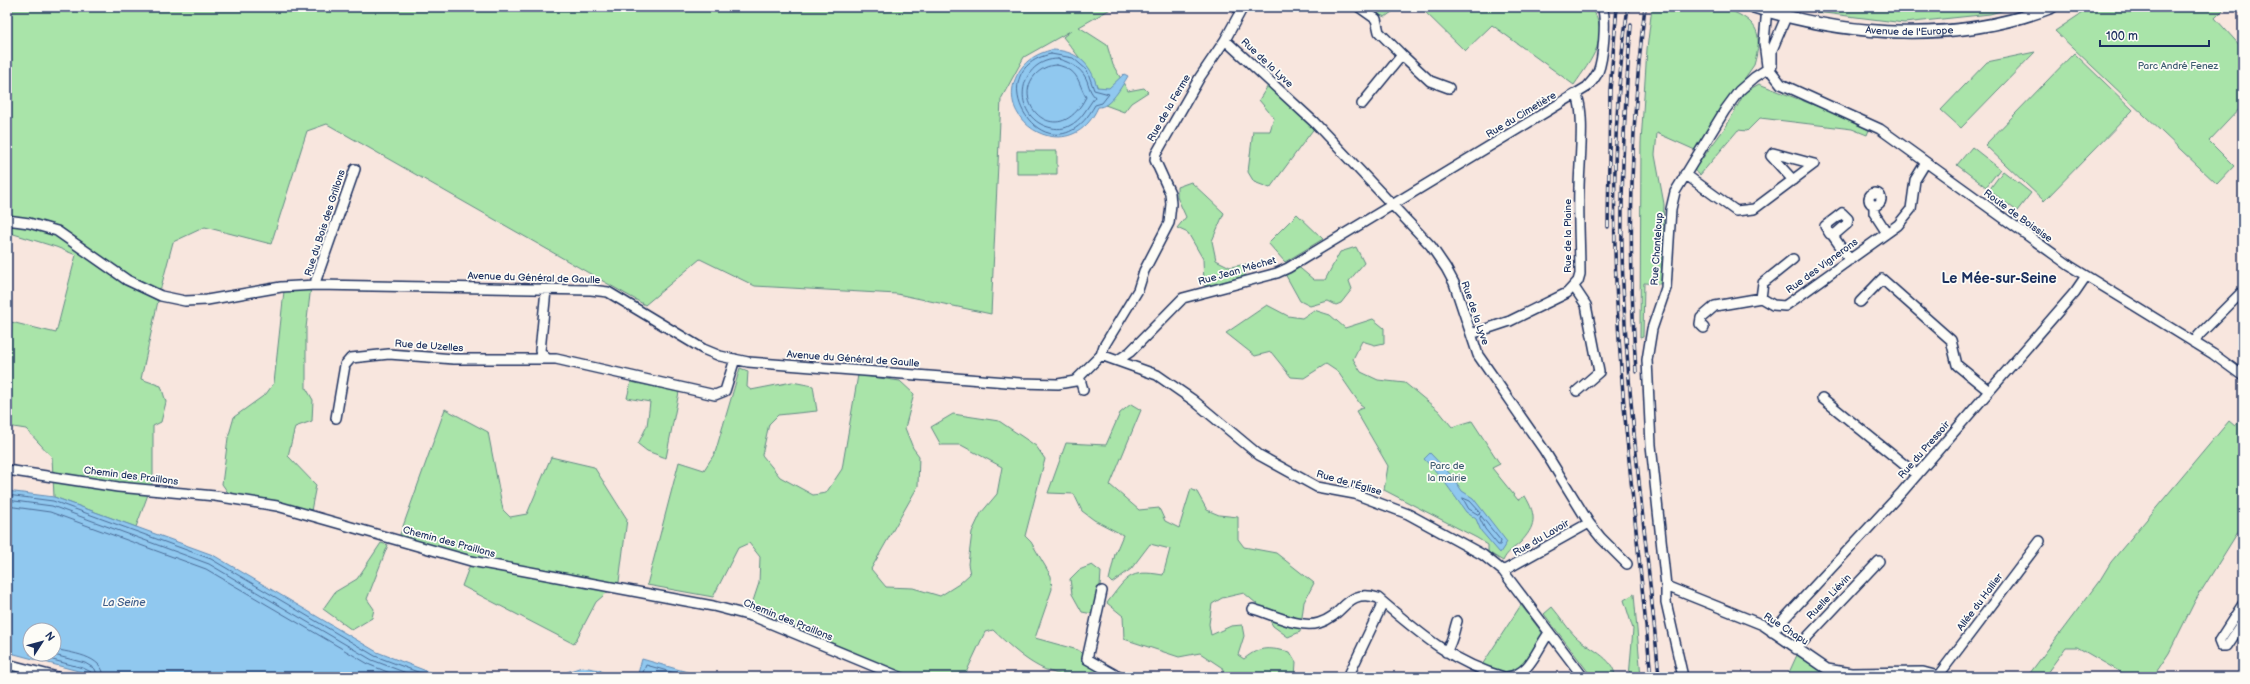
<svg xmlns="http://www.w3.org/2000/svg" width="2250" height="684" viewBox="0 0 2250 684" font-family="'Balsamiq Sans',sans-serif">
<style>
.green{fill:#a9e4a9;stroke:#628a84}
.water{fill:#90c8ef;stroke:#618bb5;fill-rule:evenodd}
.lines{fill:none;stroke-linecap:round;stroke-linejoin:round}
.shore{stroke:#4a6c98;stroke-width:1}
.minor-casing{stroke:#1b2f5e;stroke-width:12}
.major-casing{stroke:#1b2f5e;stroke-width:14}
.minor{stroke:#fdfcf7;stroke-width:9}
.major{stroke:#fdfcf7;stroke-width:11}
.rail-casing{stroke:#1b2f5e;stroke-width:3.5}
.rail{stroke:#fdfcf7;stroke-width:2;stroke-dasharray:6;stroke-linecap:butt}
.labels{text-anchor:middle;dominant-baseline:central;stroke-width:3.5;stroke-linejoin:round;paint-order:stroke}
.street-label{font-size:10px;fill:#1b2f5e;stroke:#fdfcf7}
.park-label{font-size:10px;fill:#3e5c71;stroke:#fdfcf7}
.water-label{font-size:11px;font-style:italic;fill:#3e5d8a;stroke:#fdfcf7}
.district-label{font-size:14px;font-weight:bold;fill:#1b2f5e;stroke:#fdfcf7}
</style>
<rect width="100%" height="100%" fill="#f8e6de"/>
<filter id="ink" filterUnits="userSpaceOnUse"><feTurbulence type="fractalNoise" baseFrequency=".025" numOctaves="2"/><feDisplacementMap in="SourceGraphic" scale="8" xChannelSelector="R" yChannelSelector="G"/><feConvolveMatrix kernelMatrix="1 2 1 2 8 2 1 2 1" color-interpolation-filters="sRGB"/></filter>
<g filter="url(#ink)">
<path class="green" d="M7,7H1114L1079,27L1107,45L1113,65L1128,91L1144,88L1148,92L1131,103L1124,112L1105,105C1096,78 1081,59 1063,37L1072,30L1024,57L1001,99L991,314L897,294L755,286L700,259L645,305L327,124L307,131L271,244L205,227L173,242L160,291L95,263L158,301L141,379L161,386L166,402L161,422L153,426V481L136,527L54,497L52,457L26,429L7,426V321L56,333L76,255L56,247L7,232Z
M1382,7H1399L1385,17L1378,14Z
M1420,7H1591C1612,36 1591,60 1574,85L1492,25L1465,51Z
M1652,7H1728L1729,10C1759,22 1763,34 1754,65L1695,150L1657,133L1655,155L1664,204L1661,284L1644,283L1643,337L1640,338L1641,143L1647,49Z
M1803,7H2015L1990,14L1904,23L1816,12Z
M2091,7H2222L2224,9L2215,18L2243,49V105L2209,141L2234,166L2217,184L2055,31Z
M2035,52L1961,128L1941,110L1987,62Z
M2074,53L2133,110L2044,201L1985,145Z
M1269,84L1315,127L1270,188L1254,182L1248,172L1253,131H1270L1274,118L1259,100Z
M1759,84L1827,110L1869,130L1867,135L1852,129L1760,118L1747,131L1738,130L1700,175L1694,170L1727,125L1745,92Z
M1972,147L2000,169L1986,187L1957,165Z
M1017,151H1057V174H1017Z
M2003,171L2031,193L2017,211L1989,190Z
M1191,182L1224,213L1212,241L1216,260L1230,267L1247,264L1245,276L1209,286L1204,285L1203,259L1188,233L1177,228L1186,217L1177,197V187Z
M1297,214L1323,239L1285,262L1268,243Z
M1356,247L1364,263L1349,281L1352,289L1341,303L1336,305L1328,301L1310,306L1300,301L1284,272L1295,264L1314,280H1325L1340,252Z
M311,286L306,328V388L313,400L312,421L295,427L288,456L316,485L311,511L229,494L222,484L228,438L234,417L266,394L274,383L284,291Z
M1267,305L1288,316L1302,318L1314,310L1330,315L1345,328L1373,319L1384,328V343L1375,345L1362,341L1353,359L1361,372L1378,380L1405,383L1439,411L1452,427L1472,421L1500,464L1492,468L1518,500L1525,496C1537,516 1536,526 1520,543C1513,549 1507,552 1503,561L1488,552V545L1477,538L1384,490L1388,466L1356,411L1364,407L1360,404L1338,372L1326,364L1304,378L1291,377L1271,352L1255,356L1226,333Z
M740,368L748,371L747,387L751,390L792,382L813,386L817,411L778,415L769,424L762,455L780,477L813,495L826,493L842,469L858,375L900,381L914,394L905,428L913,448L919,456L918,486L871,569L886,587L913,588L940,596L959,584L970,574L968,564L972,532L981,513L997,494L1002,467L961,445H941L931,427L953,414L999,421L1036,446L1045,459L1025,536L1031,542L1051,576L1052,589L1035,638L1078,650L1109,672L1105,677H1091L1086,674L1085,677C1042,677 1023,658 993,630L985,632L964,677H908L751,607L759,583L760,557L749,543L738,548L713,597L647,585L679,462L704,470L715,453Z
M631,382L679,392L666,458L647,451L638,444L647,426L650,402L627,398Z
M1131,404L1141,410L1110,485L1139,510L1159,508L1165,521L1179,528L1191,489L1197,492L1207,510L1219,515L1238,517V539L1244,547L1276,553L1314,583L1304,602L1300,632L1288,637L1273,626L1264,610L1244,593L1222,598L1212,604L1209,624L1211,635L1231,626L1242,625L1244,636L1238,655L1244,659C1261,645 1270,648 1290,652L1296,662L1295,677H1222L1224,669L1200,653L1179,657L1124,639L1123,616L1107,603C1127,577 1129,569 1163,575L1170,549L1150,544L1131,569L1112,583L1109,580L1115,554L1123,535L1094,520L1082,511L1074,494L1048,493L1066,443L1106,445L1120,413Z
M445,409L488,432L503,510L510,517L527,514L551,457L594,467L627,519L619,582L596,602L574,644L462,586L471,562L397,543Z
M2243,416V524L2195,601L2169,653L2153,677H2129L2077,647H2066L2044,677H2027L2100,580L2111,562L2229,421L2235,426Z
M381,543L388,545L367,599L374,609L372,618L352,630L323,609L335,592L357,579Z
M1092,565L1101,572L1098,615L1082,612L1072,594L1070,579L1079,570Z
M1634,594L1641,677H1629L1633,629L1624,600Z
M1521,605L1543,634L1521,670L1504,675L1482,665Z
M1552,607C1560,616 1567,628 1575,636C1587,648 1615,658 1615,677H1592L1544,614Z
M1797,655L1831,677H1787Z
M7,669L36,677H7Z"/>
<path class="water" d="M1051,50C1076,50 1091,63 1097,87L1109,88L1124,74L1128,76C1122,86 1110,108 1098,107C1070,171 987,120 1020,70C1027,59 1039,53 1051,50Z
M1430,453L1452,476L1462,491L1473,498L1507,542L1500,553L1481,531L1476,519L1466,512L1441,477L1424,459Z
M7,491L54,497L213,555L377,652L442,677H92L82,672L7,652ZM30,630H54V654H30Z
M642,659L701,676V677H637Z
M582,667L600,670L608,677H562L567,672Z"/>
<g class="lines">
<path class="shore" d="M1051,54L1073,58L1087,70L1094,90L1109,94L1102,103L1095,105C1049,188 973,70 1051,54Z
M1058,59C1067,61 1079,67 1084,75C1090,84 1087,88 1095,97C1087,107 1082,120 1069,126C1062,130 1053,129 1045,126C1010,112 1019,59 1058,59Z
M1057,65C1080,70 1077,82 1086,97C1058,152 1010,103 1035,75C1041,69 1048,65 1057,65Z
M7,495L53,501L211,559L375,656L431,677
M1463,498L1470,501L1480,512L1479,515L1469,509Z
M7,500L52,506L209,564L372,660L417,677
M7,506L50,512L206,569L370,665L400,677
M1481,516L1501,541L1500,545H1498L1485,529L1480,519Z
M54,649C70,653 103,655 104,677
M30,654L83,668L91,672L93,677
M50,654L85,663L95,669L98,677
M641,677L646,665L689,677"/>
<g class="minor-casing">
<path id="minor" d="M1359,7L1376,19L1379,32L1402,55L1362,104
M1767,7L1764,43L1767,66L1781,84L1880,129L2070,266L2213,354L2243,376
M1225,40L1314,122L1431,246L1446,268L1454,283L1478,355L1544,450L1589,523L1601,538L1627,564
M1402,55L1430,81L1449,88
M1772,64V50L1786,17L1785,7
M1685,174L1736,211L1754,209L1814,164
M1793,180L1771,156L1773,153L1814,164
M1869 199a6 6 0 1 1 12 0a6 6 0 1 1-12 0Z
M1874,206V213L1887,233
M7,220L29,223L57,231L127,280L161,296L185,301L207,300L281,287L316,285L591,290L608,292L703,349L720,356L748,362L1020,383L1058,384L1075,381L1101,355
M1833,234H1830L1825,226L1842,213L1848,219L1847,224L1833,236L1850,260
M316,285V280L355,169
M1574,287L1586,305L1599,372L1577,391
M546,290L540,351L547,359
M1761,298L1763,283L1793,259
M1860,302L1882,279L1951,340L1957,365L1989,391
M1704,328L1700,324L1701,318L1715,306L1761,298L1773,305L1785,306L1898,225L1911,209L1915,180L1926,162
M1471,334L1510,321L1567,293L1578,281L1580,274C1580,246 1578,217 1579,188C1579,166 1586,111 1576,94
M2194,343L2199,335L2243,291
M1101,355L1157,375L1193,400L1259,455L1317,487L1355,494L1408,514L1483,555L1503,571L1583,677
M1101,355L1104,346L1138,290L1144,271L1169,223L1171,204L1170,193L1155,160L1156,154L1200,77L1225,40L1243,7
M1118,360L1130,352L1183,298L1277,273L1288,268L1587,87C1591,83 1595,78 1598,72C1603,60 1607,19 1602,7
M1080,379L1083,390
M1822,398L1917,475
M336,418L345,365L351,358L389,354L454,359H556L715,395L725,391L735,359
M7,470L118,487L215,496L277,506L471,561L713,606L755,617L900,677
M1503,571L1589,523
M1666,586L1651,445L1647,360L1652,329L1666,288L1671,209L1675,192L1725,110L1739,91L1755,77L1772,66
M1102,591L1087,659L1119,677
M2243,604L2219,641L2221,646H2227L2243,622
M1253,609C1272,614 1300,629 1319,623C1346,615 1345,588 1378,598C1418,632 1452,663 1504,677
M1772,632L1902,492L2075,292L2086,276
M1796,649L1879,561
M1446,652C1453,640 1453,634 1457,621
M7,664L57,677
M1938,676L2040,541
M1348,677L1383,603
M1507,677C1531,674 1536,650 1549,633
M1683,677L1666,602V586L1763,625L1827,669L1851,673L1923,672L1942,677"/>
</g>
<g class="major-casing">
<g id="major">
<path id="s1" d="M1754,7C1849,37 1957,44 2052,7"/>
</g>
</g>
<use href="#minor" class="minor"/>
<use href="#major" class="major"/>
<g class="rail-casing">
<path id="rail" d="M1628,7C1595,232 1630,453 1651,677
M1631,25C1625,100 1621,176 1622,251C1625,394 1647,535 1659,677
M1608,227L1610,90L1617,7
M1636,372C1628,251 1630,128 1645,7"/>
</g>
<use href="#rail" class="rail"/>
</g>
</g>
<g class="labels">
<g class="street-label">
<text stroke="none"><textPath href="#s1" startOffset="158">Avenue de l'Europe</textPath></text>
<text transform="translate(1267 63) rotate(43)">Rue de la Lyve</text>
<text transform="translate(1169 108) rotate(-60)">Rue de la Ferme</text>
<text transform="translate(1521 115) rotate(-31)">Rue du Cimetière</text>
<text transform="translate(2018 216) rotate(36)">Route de Boissise</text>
<text transform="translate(325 223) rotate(-72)">Rue du Bois des Grillons</text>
<text transform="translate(1568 236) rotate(-90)">Rue de la Plaine</text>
<text transform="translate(1657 249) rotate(-86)">Rue Chanteloup</text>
<text transform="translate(1822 266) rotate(-36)">Rue des Vignerons</text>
<text transform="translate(1237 271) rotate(-16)">Rue Jean Méchet</text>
<text transform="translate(534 278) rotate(2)">Avenue du Général de Gaulle</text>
<text transform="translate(1475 313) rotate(71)">Rue de la Lyve</text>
<text transform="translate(429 346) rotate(4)">Rue de Uzelles</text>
<text transform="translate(853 359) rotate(4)">Avenue du Général de Gaulle</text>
<text transform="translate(1924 450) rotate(-49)">Rue du Pressoir</text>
<text transform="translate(131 476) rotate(7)">Chemin des Praillons</text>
<text transform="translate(1349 483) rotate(16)">Rue de l'Église</text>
<text transform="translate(1541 538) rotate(-30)">Rue du Lavoir</text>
<text transform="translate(449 542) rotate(15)">Chemin des Praillons</text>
<text transform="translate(1829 597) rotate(-46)">Ruelle Liévin</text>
<text transform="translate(1980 602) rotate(-53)">Allée du Hallier</text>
<text transform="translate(788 620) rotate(22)">Chemin des Praillons</text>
<text transform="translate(1786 629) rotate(33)">Rue Chapu</text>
</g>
<g class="park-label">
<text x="2178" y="66">Parc André Fenez</text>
<text x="1447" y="466">Parc de<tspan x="1447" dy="12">la mairie</tspan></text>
</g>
<g class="water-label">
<text x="124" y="602">La Seine</text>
</g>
<g class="district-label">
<text x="1999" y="278">Le Mée-sur-Seine</text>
</g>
</g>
<rect width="2250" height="684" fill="none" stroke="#fdfcf7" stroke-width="24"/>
<rect x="12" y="12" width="2226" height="660" fill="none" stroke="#1b2f5e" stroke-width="1.5" filter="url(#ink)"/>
<g transform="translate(42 642) rotate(54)"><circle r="19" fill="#fdfcf7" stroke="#a3aaba"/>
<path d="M0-3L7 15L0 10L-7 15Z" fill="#1b2f5e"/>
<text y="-6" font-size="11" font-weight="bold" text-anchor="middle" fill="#1b2f5e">N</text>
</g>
<path d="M2100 40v6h109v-6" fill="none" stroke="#1b2f5e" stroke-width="2"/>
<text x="2106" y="40" font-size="12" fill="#1b2f5e" stroke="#fdfcf7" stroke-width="3" paint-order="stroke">100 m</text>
</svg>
